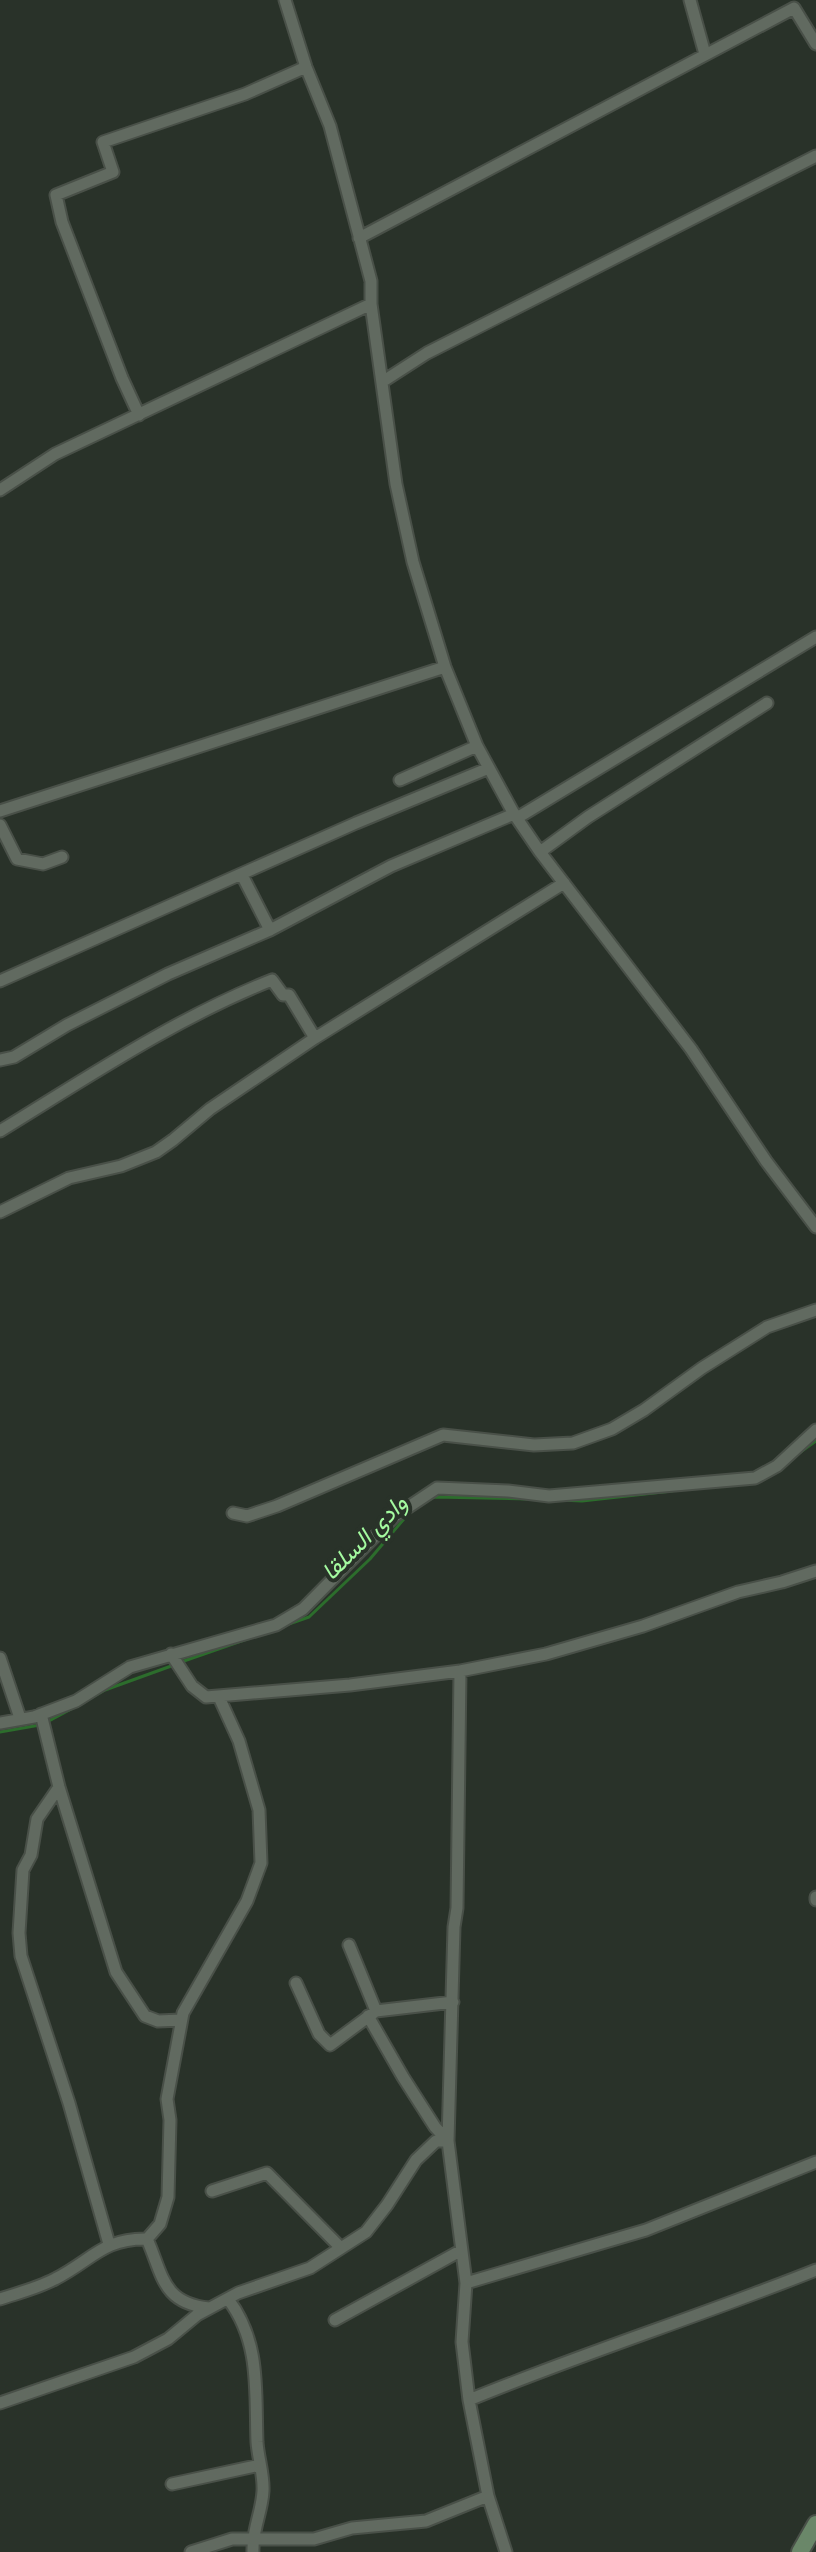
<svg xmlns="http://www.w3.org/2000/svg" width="816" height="2552" viewBox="0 0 816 2552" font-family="Ubuntu,Vazirmatn,sans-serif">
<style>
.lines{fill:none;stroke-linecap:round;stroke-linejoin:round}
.stream{stroke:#2c6d2c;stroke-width:3}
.minor-casing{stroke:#495048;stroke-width:15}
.secondary-casing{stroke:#495048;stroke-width:20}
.minor{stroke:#616a60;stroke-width:11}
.secondary{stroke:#6a8769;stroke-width:16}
.labels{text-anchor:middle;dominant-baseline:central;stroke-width:8;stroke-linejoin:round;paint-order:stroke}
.water-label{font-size:24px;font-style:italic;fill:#a4fba0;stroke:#293229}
</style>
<rect width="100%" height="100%" fill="#293229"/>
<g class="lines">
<path class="stream" d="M795,1456L816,1441
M429,1500L434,1497L528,1499
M560,1500L582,1501L672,1491
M283,1626L309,1617L370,1559L409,1513
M181,1662L250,1638
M89,1699L105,1690L174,1665
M47,1722L75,1707
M0,1732L40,1725"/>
<g class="minor-casing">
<path id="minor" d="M285,0L306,67L330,126L371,281V304L396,484L413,562L445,667L477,746L514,814L540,852L691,1049L766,1161L816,1227
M690,0L705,54
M359,238L794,8L816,44
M382,382L427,353L816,156
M139,415L122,378L62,222L56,195L113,172L103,142L245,94L306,67
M0,490L55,454L371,304
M400,780L477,746
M0,811L445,667
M517,818L816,637
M0,825L17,859L43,864L62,857
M540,852L588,817L767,703
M242,875L270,930
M0,981L356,823L489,768
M0,1060L14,1057L67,1025L168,974L270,930L391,866L514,814
M0,1131C88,1077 176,1018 272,980L283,995H289L315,1038
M0,1212L69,1178L121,1166L156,1152L173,1140L210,1109L315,1038L564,883
M233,1513L247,1516L277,1506L443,1435L534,1445L573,1443L612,1429L644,1410L702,1368L767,1327L816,1310
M171,1654L192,1686L206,1697L350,1685L460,1671L546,1654L643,1626L738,1592L782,1582L816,1571
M0,1658L20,1718
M460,1671L457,1908L454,1927L448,2141L466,2283L462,2342L469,2400L488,2496L506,2552
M41,1714L59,1787L116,1972L145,2016L158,2021L181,2020
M0,1723L34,1717L76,1701L130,1667L276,1625L303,1609L395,1516L437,1488L508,1491L549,1496L755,1478L777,1466L816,1430
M59,1787L37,1819L31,1855L23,1870L19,1933L21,1956L69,2103L109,2244
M816,1897V1900
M349,1945L376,2011
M296,1983L319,2034L330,2045L376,2011L453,2002
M368,2016L403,2077L435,2127L448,2141
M212,2191L267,2173L341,2248
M147,2239L160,2224L168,2197L170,2120L167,2099L183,2013L247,1901L261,1863L259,1810L239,1741L219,1697
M466,2283L646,2230L816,2162
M0,2299C18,2293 38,2288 55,2279C91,2261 103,2238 147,2239C163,2275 162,2303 209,2308
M228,2299C261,2342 255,2392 257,2442C258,2458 264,2475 263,2491C262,2512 252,2530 253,2552
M335,2320L460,2251
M469,2400C583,2353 701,2316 816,2270
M0,2403L134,2357L168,2339L197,2315L238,2293L310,2268L366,2232L387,2205L416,2160L436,2141H448
M172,2484L260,2465
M191,2552L232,2539H314L352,2528L426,2521L488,2496"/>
</g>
<g class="secondary-casing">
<path id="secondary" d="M800,2552L816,2524"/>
</g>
<use href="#minor" class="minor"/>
<use href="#secondary" class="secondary"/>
</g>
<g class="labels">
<g class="water-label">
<text transform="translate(364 1537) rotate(-45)">وادي السلقا</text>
</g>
</g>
</svg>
